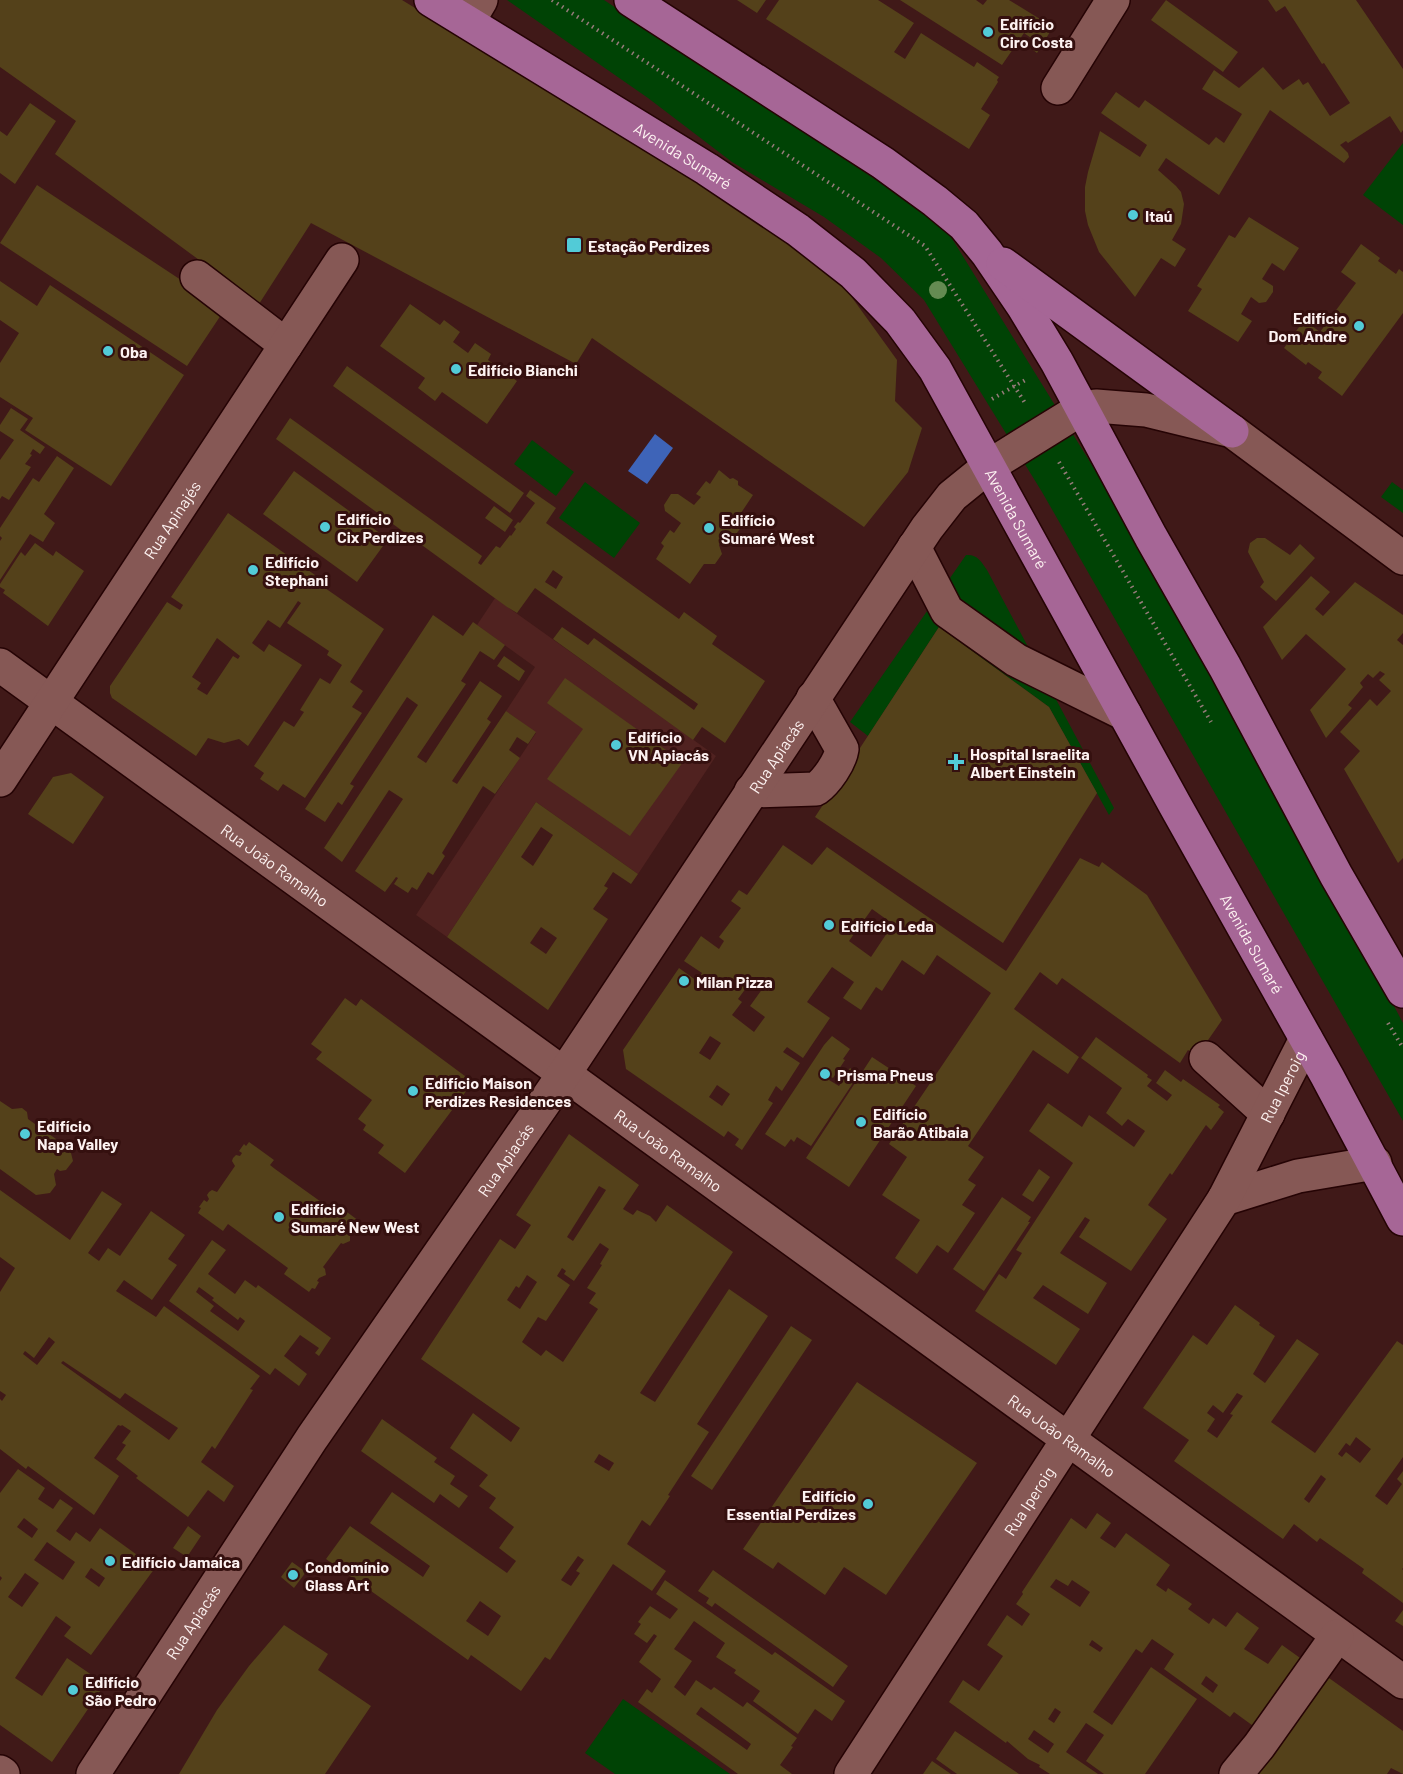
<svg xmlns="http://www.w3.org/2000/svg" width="1403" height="1774" viewBox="0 0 1403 1774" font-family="Barlow,sans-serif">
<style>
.built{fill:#502220}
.green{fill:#004305}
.water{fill:#3e64b8}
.building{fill:#54411a;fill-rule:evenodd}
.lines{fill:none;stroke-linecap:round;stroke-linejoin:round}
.minor-casing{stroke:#250304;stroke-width:36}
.major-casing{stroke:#250304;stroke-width:36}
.path{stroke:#957b7a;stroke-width:4;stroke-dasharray:1.5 4.5;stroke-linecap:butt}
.minor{stroke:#865855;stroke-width:33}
.major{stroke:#a66696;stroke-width:33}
.tree{fill:#648b52}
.poi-dot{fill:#52cbd7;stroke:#35100f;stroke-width:2}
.labels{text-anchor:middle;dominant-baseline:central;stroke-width:6;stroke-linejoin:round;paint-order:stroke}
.poi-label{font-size:16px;font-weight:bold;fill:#fdf2f1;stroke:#35100f;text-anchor:start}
.street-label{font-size:16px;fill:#fdf2f1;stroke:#35100f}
</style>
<rect width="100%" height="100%" fill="#401918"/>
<path class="built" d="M495,598L716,756L638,874L536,802L447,937L416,915L536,733L506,711L535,667L477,625Z"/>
<path class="green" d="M507,0H604L943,224L1095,470L1151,573L1312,851L1403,1023V1121L1042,492L924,300L881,258L824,217L732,162L648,98Z
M1403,143V225L1363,195Z
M532,440L574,472L556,496L514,464Z
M585,482L640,523L614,558L559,518Z
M1392,482L1403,490V513L1381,497Z
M966,555C977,554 981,561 987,570L1114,808L1109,815L1049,707L939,627L868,736L850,722Z
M623,1699L730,1774H615L585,1753Z"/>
<path class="water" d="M655,434L673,448L647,484L628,471Z"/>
<path class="building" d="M0,0H402L706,186L830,267L897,360L895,401L922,428L908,472L864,527L592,338L576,364L311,223L259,304L55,154L76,121L0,67Z
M737,0H766L757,13Z
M779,0H878L914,23L894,52L905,59L921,33L974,67L977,62L999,77L997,80L998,82L981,109L990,115L969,149L766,19Z
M900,0H976L983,5L987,0H1009L1053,27L1037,53L1033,50L1038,43L1024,33L1002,65Z
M1166,0L1238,52L1223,72L1151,20Z
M1268,0H1356L1403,69V130L1401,133L1390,116L1348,143L1346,141L1340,145L1348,153L1349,157L1344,163L1270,110L1219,195L1166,158L1158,170L1176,186L1181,192L1184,204L1181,224L1172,240L1186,249L1175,267L1161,258L1135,297L1099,252L1088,225L1085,211V187L1088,172L1100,131L1140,157L1147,145L1101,113L1116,92L1139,108L1145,100L1209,145L1216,137L1224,143L1242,114L1202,89L1214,70L1239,88L1263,67L1283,90L1299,79L1303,85L1308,82L1330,116L1350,103L1324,63L1322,64L1285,6L1276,12Z
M30,103L56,121L15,184L0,173V131L7,136Z
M37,185L225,309L187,366L0,243Z
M1249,217L1299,248L1284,271L1272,263L1262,279L1273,286V292L1266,302L1259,303L1251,297L1241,314L1252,321L1238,342L1188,311L1202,289L1197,286L1229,235L1235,238Z
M1361,244L1380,258L1378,261L1396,274L1399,269L1403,272V313L1342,396L1318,378L1322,372L1308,362L1306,365L1284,348L1304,320L1320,332L1356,283L1341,272Z
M0,281L37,306L50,285L184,375L111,486L25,430L33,418L0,397V363L19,333L0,320Z
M410,304L440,325L444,320L460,332L453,342L468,353L475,343L491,354L488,360L517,381L487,424L442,392L435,401L418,388L425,378L380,346Z
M347,366L524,493L510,513L333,386Z
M11,408L28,419L20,430L45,447L40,454L33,449L30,454L32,455L25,464L31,467L9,500L2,496L0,499V460L14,440L0,431V425Z
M290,418L482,556L478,563L481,565L496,546L500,548L510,535L511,536L516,529L514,527L518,522L520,523L535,503L526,496L530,490L556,508L546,523L679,619L684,612L717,636L712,644L765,681L725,743L702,727L693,740L553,639L562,627L588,645L594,638L694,710L698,704L535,588L517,613L507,607L276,439ZM553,570L563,577L556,589L545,582Z
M57,456L74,468L44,514L55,523L43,542L30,534L0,580V541L2,538L0,536V528L33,478L39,482Z
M719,470L730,479L733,478L738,481V485L753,495L739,516L742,526L734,537L725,536L719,545L722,554L715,564H704L690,584L656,559L664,546L661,543L670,530L674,533L681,523L665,511L664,505L671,494H678L694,505L701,497L696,494L706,481L710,484Z
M294,471L388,539L357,582L263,514Z
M494,506L513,520L505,532L485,518Z
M228,513L315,575L312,579L384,629L350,682L363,691L352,707L362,713L305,798L283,784L278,791L260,779L264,773L254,766L284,721L294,727L304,712L300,710L320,678L330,684L342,665L327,655L329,651L287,623L301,603L298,601L280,628L268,620L252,643L264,652L269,644L302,665L248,746L239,739L224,743L208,738L196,756L112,698L110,693V686L167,602L180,610L183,605L171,597ZM217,638L240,656L238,659L233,656L207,695L197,689L201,683L192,677Z
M1257,538H1265L1290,555L1300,544L1315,558L1276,601L1260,587L1264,582L1248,552L1250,543Z
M35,543L53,556L56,551L84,571L48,626L3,593L5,590L0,587V584L21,552L25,556Z
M1311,576L1330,592L1315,609L1323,616L1355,582L1403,615V633L1397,640L1403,645V858L1398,863L1344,769L1360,751L1340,732L1370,699L1377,706L1391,691L1379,680L1385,674L1380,671L1373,678L1368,674L1360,683L1363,687L1348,705L1352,708L1326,738L1310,710L1346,669L1306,634L1282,660L1263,627Z
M433,615L463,636L473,622L505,645L494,660L480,651L461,681L466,684L417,757L426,763L480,681L502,696L487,719L491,722L452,781L457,784L506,711L536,732L528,744L517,737L509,750L520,758L495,794L483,786L442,853L445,856L433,875L428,872L417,890L412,887L408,893L394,884L398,878L396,877L385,892L355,871L403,799L389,790L342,862L324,848L418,705L407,697L350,784L354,786L342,805L338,802L325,822L305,809Z
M939,627L1049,707L1097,793L1003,943L815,817Z
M504,656L525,671L519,681L497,666Z
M565,678L683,762L630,836L547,779L583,729L547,703Z
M71,773L104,797L73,844L28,814L53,777Z
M536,802L638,874L631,884L613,872L604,886L608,888L593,909L608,919L548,1010L447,937ZM541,827L553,835L533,866L521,857ZM541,927L557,938L546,954L530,943Z
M783,845L812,865L827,847L1006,971L1080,858L1099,867L1102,862L1147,895L1222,1020L1197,1056L1188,1050L1180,1063L1062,978L1057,985L1040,972L1014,1009L1079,1057L1068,1074L1033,1050L968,1146L984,1157L968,1180L976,1185L962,1205L975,1213L948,1253L937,1245L917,1274L895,1258L920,1220L882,1195L907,1157L889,1144L991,993L937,955L924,975L902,960L882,991L876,987L861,1010L843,998L854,982L832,967L807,1002L830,1018L803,1058L787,1047L783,1052L800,1063L782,1091L776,1086L768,1100L773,1103L742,1150L735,1145L739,1139L728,1131L724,1137L626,1069L623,1050L679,968L697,981L702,973L684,961L701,936L719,949L724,941L719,937L741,908L731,901L739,890L747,895ZM872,909L893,924L871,957L849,941ZM752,980L763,988L750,1006L765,1017L754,1032L732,1015L742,1002L738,999ZM710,1036L721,1043L710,1060L699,1053ZM717,1085L730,1094L722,1106L709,1097Z
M345,998L356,1006L361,999L473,1082L405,1173L378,1153L384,1145L363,1130L366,1125L358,1119L372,1100L316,1059L322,1052L311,1044Z
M832,1036L850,1049L843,1059L845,1060L833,1078L831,1077L829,1080L839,1086L850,1068L859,1074L811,1146L797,1137L794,1142L791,1139L785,1147L765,1134L824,1045Z
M1096,1037L1148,1075L1147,1077L1152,1080L1147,1086L1167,1101L1172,1095L1156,1083L1165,1070L1181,1082L1183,1079L1220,1105L1218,1107L1224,1112L1211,1130L1206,1125L1172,1175L1170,1173L1148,1205L1167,1219L1131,1271L1079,1237L1090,1220L1085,1217L1060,1253L1107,1283L1088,1314L1043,1285L1033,1298L1080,1329L1056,1365L975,1311L999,1274L1006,1279L1022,1253L1016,1250L1073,1163L1029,1131L1048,1103L1082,1127L1089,1115L1134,1147L1145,1131L1128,1119L1122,1126L1106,1113L1122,1088L1081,1058Z
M872,1057L916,1086L849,1187L806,1158Z
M0,1101L12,1109L22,1108L27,1112L28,1119L70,1149L73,1161L66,1170L60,1171L57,1169L54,1174L56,1185L50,1193L36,1195L0,1169Z
M569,1134L639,1185L623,1209L633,1215L637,1210L650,1216L656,1222L667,1205L733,1252L640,1393L655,1402L729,1289L768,1316L697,1424L709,1432L668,1495L670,1496L650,1526L642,1520L627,1544L666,1571L652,1591L613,1564L550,1660L545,1657L521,1691L471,1655L468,1660L326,1559L350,1526L423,1577L430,1566L370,1523L392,1492L507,1573L516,1561L499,1548L514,1527L489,1508L496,1498L479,1486L488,1475L450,1448L473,1413L511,1442L520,1428L421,1359L500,1239L515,1249L531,1225L516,1215ZM599,1186L606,1190L573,1241L567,1237ZM600,1243L609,1249L600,1264L602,1265L587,1288L596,1293L589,1303L598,1309L563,1362L546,1350L541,1356L522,1342L538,1317L546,1321L570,1285L557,1276L562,1268L566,1271L564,1274L574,1281ZM527,1275L537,1282L520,1309L507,1300L516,1286L519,1288ZM599,1454L614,1463L609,1471L594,1462ZM578,1556L584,1560L576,1571L580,1573L571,1586L561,1580ZM480,1601L501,1616L488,1636L466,1621Z
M249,1142L274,1160L270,1165L275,1169L331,1209L335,1203L359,1221L357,1225L360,1226L355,1233L352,1231L350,1235V1241L343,1244L341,1243L323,1267L325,1269L326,1275L319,1278L317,1281L319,1282L315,1289L312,1288L309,1292L284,1274L288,1268L228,1224L223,1231L198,1213L201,1208L199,1207L204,1200L207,1202L209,1199L207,1195L209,1192L212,1190L217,1192L235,1166L232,1161L233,1158L236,1155L240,1156L242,1153L239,1151L244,1144L246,1146Z
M1039,1169L1050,1177L1033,1202L1022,1195Z
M0,1190L70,1240L102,1191L122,1204L88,1253L99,1261L108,1248L120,1256L151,1211L185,1235L168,1259L177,1265L152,1300L124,1280L116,1291L156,1317L164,1306L260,1376L250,1389L253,1390L215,1449L212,1446L201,1462L234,1486L224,1502L208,1490L188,1517L136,1478L138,1476L116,1459L126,1445L122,1443L131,1431L122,1425L121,1426L118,1425L94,1458L119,1476L94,1515L28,1466L26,1469L0,1449V1399L2,1401L6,1395L0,1391V1292L15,1268L0,1257ZM49,1337L55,1342L37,1365L23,1354L25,1351L34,1358ZM63,1361L120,1399L125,1393L178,1428L169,1440L61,1363Z
M1002,1197L1031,1217L1028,1222H1030L984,1291L953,1269Z
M212,1240L226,1250L208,1274L235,1294L245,1280L256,1288L258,1285L331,1338L319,1356L315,1353L319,1348L300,1335L284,1356L307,1374L299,1386L275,1368L270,1375L169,1301ZM199,1287L214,1298L212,1300L238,1320L240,1317L245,1321L238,1331L210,1311L214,1306L196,1292Z
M1235,1305L1260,1323L1259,1325L1275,1336L1253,1374L1265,1383L1297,1339L1319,1354L1271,1422L1315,1453L1397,1341L1403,1345V1457L1375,1496L1387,1505L1402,1484L1397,1479L1403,1471V1568L1402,1569L1403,1570V1603L1362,1573L1364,1569L1320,1538L1317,1542L1294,1524L1283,1539L1174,1461L1189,1440L1143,1408L1193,1335L1207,1345ZM1237,1393L1243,1396L1230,1414L1233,1415L1217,1438L1207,1431L1215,1419L1207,1413L1213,1405L1223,1413ZM1356,1437L1371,1449L1360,1463L1346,1452L1342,1457L1338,1454L1346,1443L1350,1446ZM1321,1475L1326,1479L1309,1503L1304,1499Z
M791,1326L812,1340L712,1490L691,1476Z
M857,1382L977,1463L886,1595L844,1567L825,1595L778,1562L773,1569L743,1549Z
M382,1419L437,1458L434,1462L455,1476L450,1484L468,1496L459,1508L440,1494L434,1503L361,1451Z
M18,1469L45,1488L38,1499L53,1509L60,1499L73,1508L56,1531L70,1541L76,1532L90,1542L100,1528L155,1568L91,1655L64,1636L71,1627L56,1616L15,1678L42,1696L67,1658L105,1684L52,1762L0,1725V1581L2,1578L0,1576V1493ZM24,1518L38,1529L32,1538L17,1527ZM47,1542L75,1562L63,1580L34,1560ZM91,1568L105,1578L99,1587L85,1577ZM25,1573L39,1583L22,1607L8,1597Z
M1097,1513L1111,1523L1100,1538L1115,1548L1126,1533L1170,1565L1156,1585L1166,1592L1168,1588L1192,1604L1188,1609L1209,1624L1213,1618L1226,1627L1237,1612L1259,1628L1244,1649L1268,1664L1282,1645L1303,1660L1256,1728L1234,1712L1230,1717L1164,1669L1174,1654L1152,1639L1142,1653L1136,1649L1093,1712L1112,1725L1151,1667L1197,1699L1145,1774H1104L1086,1761L1104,1735L1086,1723L1066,1752L1098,1774H1050L1039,1767L1040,1765L1028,1759L1007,1741L1006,1743L949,1702L963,1680L979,1691L1003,1656L987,1645L1007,1615L1022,1626L1030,1614L1016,1604L1023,1594L1022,1592L1071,1518L1086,1529ZM1056,1579L1068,1586L1072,1580L1090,1592L1080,1607L1050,1587ZM1092,1640L1103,1648L1100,1652L1089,1645ZM1206,1676L1218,1685L1213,1693L1201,1684ZM1055,1708L1061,1712L1054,1723L1048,1719ZM1034,1730L1054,1744L1048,1753L1028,1739Z
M188,1526L201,1536L187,1557L173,1548Z
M292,1562L306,1572L294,1588L281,1577Z
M713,1570L848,1666L833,1687L715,1603L712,1607L706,1603L709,1598L698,1591Z
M665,1580L772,1655L775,1652L845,1701L832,1721L815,1709L798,1734L753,1701L760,1691L734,1673L736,1670L716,1657L725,1643L694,1621L674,1649L692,1661L674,1687L685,1696L696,1680L711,1690L714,1687L743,1707L747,1702L797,1738L791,1746L793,1747L780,1765L792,1774H738L638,1702L647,1689L652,1693L661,1679L639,1662L657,1636L654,1634L647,1643L634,1634L641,1624L638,1622L650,1606L670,1619L678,1609L656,1594ZM701,1707L751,1744L747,1750L696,1714Z
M1403,1610V1626L1395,1621Z
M284,1625L328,1654L318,1670L371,1706L325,1774H179L217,1710L249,1666Z
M1322,1673L1403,1731V1774L1391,1768L1387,1774H1253Z
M955,1731L1019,1774H957L936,1759Z
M932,1761L951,1774H923Z"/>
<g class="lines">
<g class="minor-casing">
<g id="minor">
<path d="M468,22L481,0"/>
<path d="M1058,88L1113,0"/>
<path d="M197,277L286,345"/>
<path d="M914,547L947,611L1016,660L1125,714"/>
<path id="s1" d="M0,665L1403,1682"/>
<path id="s2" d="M0,780L342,260"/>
<path d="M751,791L816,789C827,781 840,762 842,749L813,698"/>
<path d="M1206,1058L1268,1114"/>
<path d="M1224,1199L1298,1176L1375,1163"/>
<path d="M0,1772L3,1774"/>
<path id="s3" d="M93,1774L312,1438L564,1074L927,528L952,496L989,466L1081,409L1096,406L1146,410L1232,431L1403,558"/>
<path id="s4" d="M851,1774L1224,1199L1306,1039"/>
<path d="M1236,1774L1259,1746L1337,1636"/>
</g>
</g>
<g class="major-casing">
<g id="major">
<path id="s5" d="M431,0L707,169L798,230L853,273L900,321L935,369L1175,805L1327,1076L1403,1219"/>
<path d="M631,0L883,163L935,201L964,225L987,253L1023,306L1057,362L1151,537L1225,667L1336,875L1403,991"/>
<path d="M1003,264L1232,431"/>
</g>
</g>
<path class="path" d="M552,0L925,246L1025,403
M992,399L1027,379
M1059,462L1211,722
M1388,1023L1403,1048"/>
<use href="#minor" class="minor"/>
<use href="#major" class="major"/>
</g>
<circle class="tree" cx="938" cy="290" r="9"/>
<g class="poi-dot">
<circle cx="988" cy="32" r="6"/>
<circle cx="1133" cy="215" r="6"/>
<rect x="566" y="237" width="16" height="16" rx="3"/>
<circle cx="1359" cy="326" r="6"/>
<circle cx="108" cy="351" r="6"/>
<circle cx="456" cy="369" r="6"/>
<circle cx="325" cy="527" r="6"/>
<circle cx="709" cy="528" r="6"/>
<circle cx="253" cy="570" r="6"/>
<circle cx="616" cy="745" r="6"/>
<path d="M953 753h6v6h6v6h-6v6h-6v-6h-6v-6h6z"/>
<circle cx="829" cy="925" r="6"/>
<circle cx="684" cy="981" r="6"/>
<circle cx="825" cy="1074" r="6"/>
<circle cx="413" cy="1091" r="6"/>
<circle cx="861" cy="1122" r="6"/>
<circle cx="25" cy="1134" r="6"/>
<circle cx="279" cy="1217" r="6"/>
<circle cx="868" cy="1504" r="6"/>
<circle cx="110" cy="1561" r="6"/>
<circle cx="293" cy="1575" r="6"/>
<circle cx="73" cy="1690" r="6"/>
</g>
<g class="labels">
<g class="poi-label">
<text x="1000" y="23">Edifício<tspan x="1000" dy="18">Ciro Costa</tspan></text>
<text x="1145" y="215">Itaú</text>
<text x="588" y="245">Estação Perdizes</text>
<text x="1347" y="317" text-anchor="end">Edifício<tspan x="1347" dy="18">Dom Andre</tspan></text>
<text x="120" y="351">Oba</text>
<text x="468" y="369">Edifício Bianchi</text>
<text x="337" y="518">Edifício<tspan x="337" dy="18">Cix Perdizes</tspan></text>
<text x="721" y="519">Edifício<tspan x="721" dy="18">Sumaré West</tspan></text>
<text x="265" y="561">Edifício<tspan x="265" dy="18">Stephani</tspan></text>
<text x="628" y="736">Edifício<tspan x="628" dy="18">VN Apiacás</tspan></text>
<text x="970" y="753">Hospital Israelita<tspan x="970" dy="18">Albert Einstein</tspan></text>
<text x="841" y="925">Edifício Leda</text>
<text x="696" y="981">Milan Pizza</text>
<text x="837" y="1074">Prisma Pneus</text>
<text x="425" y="1082">Edifício Maison<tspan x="425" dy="18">Perdizes Residences</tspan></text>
<text x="873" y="1113">Edifício<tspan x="873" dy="18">Barão Atibaia</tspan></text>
<text x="37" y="1125">Edifício<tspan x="37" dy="18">Napa Valley</tspan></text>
<text x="291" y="1208">Edifício<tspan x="291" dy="18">Sumaré New West</tspan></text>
<text x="856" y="1495" text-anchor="end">Edifício<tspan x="856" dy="18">Essential Perdizes</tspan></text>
<text x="122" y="1561">Edifício Jamaica</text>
<text x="305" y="1566">Condomínio<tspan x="305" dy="18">Glass Art</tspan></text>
<text x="85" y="1681">Edifício<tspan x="85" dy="18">São Pedro</tspan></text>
</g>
<g class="street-label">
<text stroke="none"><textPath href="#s5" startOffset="296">Avenida Sumaré</textPath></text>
<text stroke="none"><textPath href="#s5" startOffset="800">Avenida Sumaré</textPath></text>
<text stroke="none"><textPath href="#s2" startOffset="312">Rua Apinajés</textPath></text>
<text stroke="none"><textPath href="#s3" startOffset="1226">Rua Apiacás</textPath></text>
<text stroke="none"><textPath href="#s1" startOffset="340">Rua João Ramalho</textPath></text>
<text stroke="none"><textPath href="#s5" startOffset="1286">Avenida Sumaré</textPath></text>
<text stroke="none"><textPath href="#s4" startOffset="812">Rua Iperoig</textPath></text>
<text stroke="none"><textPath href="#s1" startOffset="826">Rua João Ramalho</textPath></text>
<text stroke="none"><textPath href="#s3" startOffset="740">Rua Apiacás</textPath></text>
<text stroke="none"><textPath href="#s1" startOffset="1312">Rua João Ramalho</textPath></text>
<text stroke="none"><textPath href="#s4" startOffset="326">Rua Iperoig</textPath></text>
<text stroke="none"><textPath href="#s3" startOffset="182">Rua Apiacás</textPath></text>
</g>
</g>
</svg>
